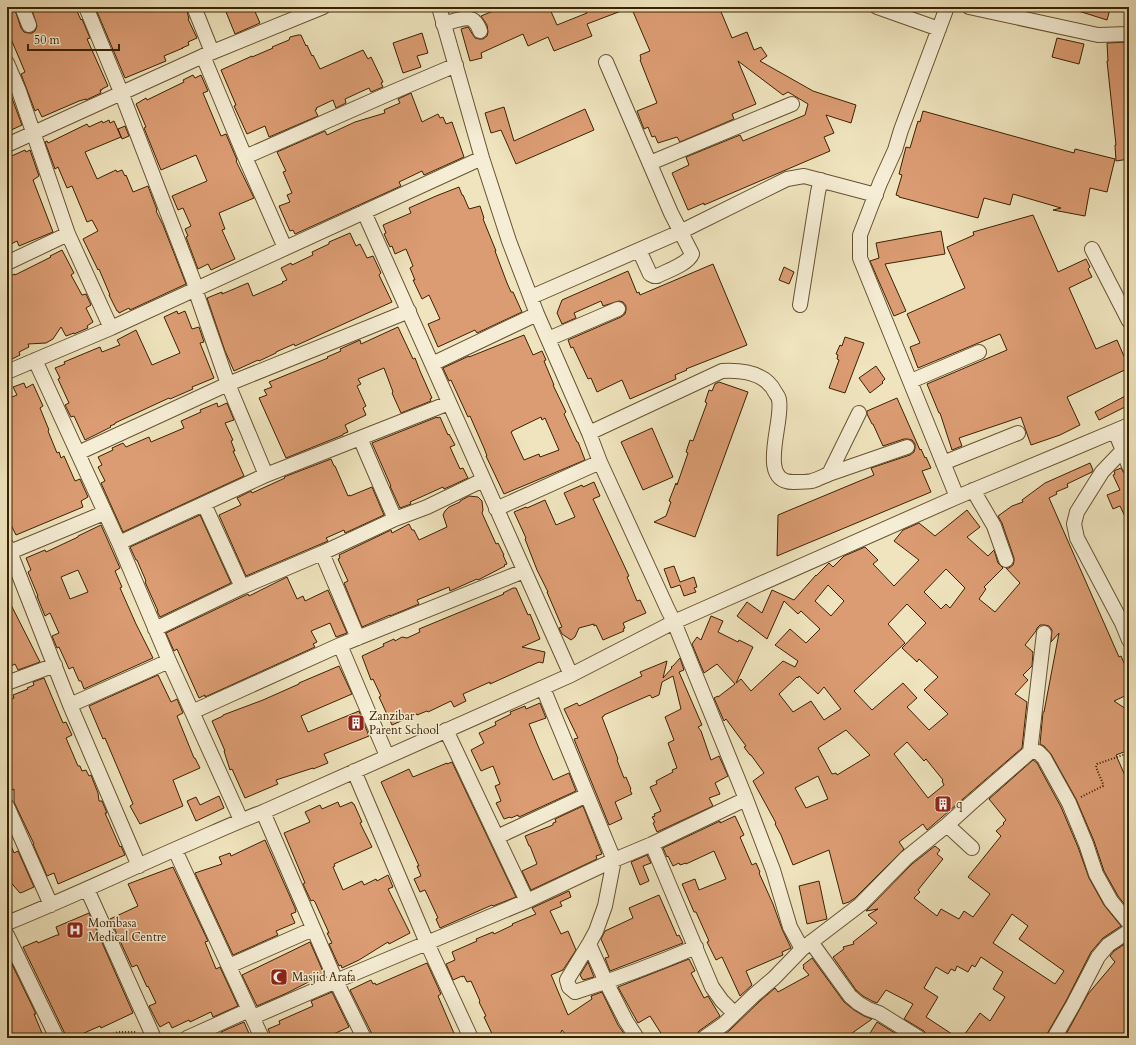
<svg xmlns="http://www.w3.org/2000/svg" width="1136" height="1045" viewBox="0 0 1136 1045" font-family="Cardo,serif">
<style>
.building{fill:#dc9c73;stroke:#3b2202;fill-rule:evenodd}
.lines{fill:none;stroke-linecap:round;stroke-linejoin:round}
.minor-casing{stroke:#685231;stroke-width:16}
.path{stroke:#3b2202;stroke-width:2;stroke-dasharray:1 2;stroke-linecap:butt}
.minor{stroke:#f5edd5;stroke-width:14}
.labels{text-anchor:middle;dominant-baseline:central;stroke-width:3;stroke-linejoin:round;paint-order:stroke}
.poi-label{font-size:12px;fill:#3b2202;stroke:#f5edd5;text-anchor:start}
</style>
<rect width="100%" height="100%" fill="#efe4be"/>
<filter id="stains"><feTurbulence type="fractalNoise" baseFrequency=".005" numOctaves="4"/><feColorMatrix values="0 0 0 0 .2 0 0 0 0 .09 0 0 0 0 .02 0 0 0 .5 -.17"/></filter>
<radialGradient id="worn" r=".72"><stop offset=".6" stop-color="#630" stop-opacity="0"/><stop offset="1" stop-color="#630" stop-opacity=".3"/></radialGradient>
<path class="building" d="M7,7H14L21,28L24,32L28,33H32L35,31L37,26L31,7H75L81,20L82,19L90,38L87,39L108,86L102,89V90H100L101,93L86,100V99L79,101L42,117L38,109L35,111L21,74L25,72L11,39L7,41Z
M95,7H186L189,19H188L197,38L188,42L189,45L182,48H183L164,56L166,61L125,78Z
M224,7H253L260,23L235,34Z
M503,7H541L543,10L549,7L557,25L587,13L586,11L596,7L629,8L587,24L592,36L554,51L548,37L528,46L523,34L481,53L482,58L470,61L461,29L468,27L475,38L479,39H483L487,36L488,32L487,25L481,16Z
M631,7H719L732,38L747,32L754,50L761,47L767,56L760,61L813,91L856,105L851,123L826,115L834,133L824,137L830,151L704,205V203L688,210L672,173L689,165L686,157L740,135L743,141L805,115L808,104L788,92L783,95L738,61L756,104L732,114L734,119L680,142L677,137L658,143L655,136L652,137L648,127L644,129L637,111L657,103L640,60L641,59L640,55L650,51Z
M1072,7H1100L1110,9L1107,20L1072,9Z
M422,33L428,53L417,56L421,67L403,73L393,43Z
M298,35H301L306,46L307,45L312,56L313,55L320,69L363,50L368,59L371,57L383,82L381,83L383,87L371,92L369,88L345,99L346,103L336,108L333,100L316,108L317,109L315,110L318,116L269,137L265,126L247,134L234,106L236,105L221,70L252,56V57L273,48L272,47L289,40L290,37Z
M1057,38L1084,44L1079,64L1052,57Z
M1129,42V77H1126L1129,105V159L1116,161L1115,145H1116L1107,61H1108L1107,43Z
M193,75L195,78L201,75L208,91L203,93L221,136L226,134L237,160L236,161L254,198L219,213L225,229L222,230L235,259L211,270L208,264L198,269L186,237L188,236L185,229L191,226L183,208L178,210L172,196L207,181L196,155L161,170L144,128L146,127L143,120L136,104L146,98L147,100L184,82L183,80Z
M7,85L22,125L7,132Z
M411,93L422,122L438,114L440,118L443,117L446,124L452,122L464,157L424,175L422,171L399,182L401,186L295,234L293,230L290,231L279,206L290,202L287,195L292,193L283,172L286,171L277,152L325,131L327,135L355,122L385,113L384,110L386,109L400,103L398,99Z
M504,107L514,141L585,109L594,130L516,164L501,130L491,133L485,113Z
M923,111L1074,153L1075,149L1115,159L1107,192L1090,188L1085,216L1053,210L1061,208L1013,194L1010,205L984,198L978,218L899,197V196L896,195L902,175L899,174L906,147L910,148L918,121L920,122Z
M109,120L110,123L114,121L121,137L85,152L97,179L116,170L117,172L122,170L125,176L126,175L133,192L148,186L157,210L156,211L163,225L186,284L130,310L129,308L119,313L118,311H117L109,295H110L99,269L98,270L83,239L98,231L92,220L87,222L72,186L67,188L58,167L55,169L45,142L47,141L48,143L87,124L89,127L102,121L103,123Z
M125,126L129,136L122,139L118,129Z
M25,150L26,152L30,150L39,176L33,180L53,232L19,246L17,241L7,246V158Z
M459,187L462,195H463L469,209L480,206L484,218L483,219L496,251H495L507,283L511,292H513L522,312L477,333L475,330L438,347L428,324L440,319L429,295L422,299L413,280H415L410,268L413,266L406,249L395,254L392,246L390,247L384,234L386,233L383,225L411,213L409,208L436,196Z
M1033,215L1058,272L1086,259L1090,267L1088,269L1092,277L1069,288L1096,349L1117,340L1129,368L1067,397L1080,425L1060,435L1031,445L1021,417L959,438L962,446L952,450L940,413H939L927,384L1007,350L1000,334L918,368L910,347L920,343L907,314L965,288L947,247L974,235L973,232Z
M941,231L945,254L885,264L906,311L894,316L870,261L879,258L876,243Z
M350,233L356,246L360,244L367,258L373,256L381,273L379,275L392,302L295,346L294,344L276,352V353L259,361L258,360L234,371L225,351L207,298L222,292V294L248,283L253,296L283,283L282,282L287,280L281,268L291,263L292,265L313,255L312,252L329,244V242Z
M62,250L74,273L71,275L82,295L86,294L91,305L86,308L93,322L87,326L88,328L74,334V333L66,336L61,327L53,339L46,343L28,344L29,347L19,352L20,355L12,359L10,355L7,356V277L15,274V275L51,257L50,256Z
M713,264L747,345L686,369L687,370L675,375L676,379L630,399L622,380L597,392L591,378L588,379L573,347L571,348L568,340L621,317L625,314L626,310V306L623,302L619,301L603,306L601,301L574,313L576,318L562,324L557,313L562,300L628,271L637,293L639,292L640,295Z
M784,267L794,272L789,284L779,280Z
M177,311L178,314L185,311L192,329L199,327L204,342L200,343L214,378L192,387L193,389L170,399L169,398L115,423V424L110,426L111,427L85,440L74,416L71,417L65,405L69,403L58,379L60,378L55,368L65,364L64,362L100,347L102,352L120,345L117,340L136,330L152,365L180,353L164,317Z
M398,327L413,359L415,358L420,371L432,398L430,399L431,401L401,413L392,393L393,392L384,368L358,379L361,384L357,386L366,406L363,408L366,415L345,425L348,432L343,434V435L286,458L259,398L267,395L264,390L272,387L269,382L328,358L327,357L341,351L340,349L360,340L361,344Z
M524,335L533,355L542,351L546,360L544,361L554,385H553L566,412L564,414L577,442H578L585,460L504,494L486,456H487L484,448L470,416L468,417L451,380L449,381L443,368L469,356V357ZM541,417L542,420L545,418L559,450L540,457L539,454L524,460L511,432H512V431Z
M845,337L864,343L845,393L829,388L839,360L837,359L838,355L836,354L840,345L842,346Z
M876,366L885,379L882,382L883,383L870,393L859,378Z
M719,382L748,392L695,537L654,522L666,516L671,502L669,501L676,483L677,485L688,453L686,452L690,440L693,441L707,403L705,402L709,390L712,391L715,384Z
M24,383L26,388L33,384L43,406L40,408L49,430L48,431L57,453L59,452L61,458L64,456L75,481L80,479L88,497L81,501L83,507L16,535L7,517V399L17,395L13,387Z
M1129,394V405L1099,420L1095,412Z
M897,398L920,450L921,449L925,458L926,457L931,468L922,471L931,492L777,556L778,515L874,475L871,468L910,455L914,452L915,448V444L912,440L908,439H904L883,446L873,424H872L867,414V411Z
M217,403L218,407L227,403L234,420L225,423L233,440L231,441L235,451H233L244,476L123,532L101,483L105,481L98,467L102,465L98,457L113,450L112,448L123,443L126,447L149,437L151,442L184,428L181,421L201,412L200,410Z
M437,417L438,418L440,417L448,435L449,434L455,445L450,447L460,469L463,468L468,478L453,485L444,489L443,487L410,502L411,504L400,508L390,486H391L372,443Z
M652,428L673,477L643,490L621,442Z
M331,459L334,466H335L348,496L350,495V496L372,487L384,515L345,533L344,530L326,538L328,541L246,576L219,515L241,505L237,498L251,491L252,493L285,478L284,477Z
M1090,463L1093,470L1092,472L1067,484L1068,487L1056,492L1057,494L1049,498L1119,657L1121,656L1129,674V694L1114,701L1129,711V750L1116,755L1126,778L1129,777V910L1118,896L1104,871L1094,841L1076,799L1051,754L1044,746L1040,744L1043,712H1044L1059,633L1051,642L1052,630L1049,626L1045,625H1040L1037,628L1036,631L1025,645L1033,652L1032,666L1023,675L1028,680L1015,694L1027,702L1022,748L927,830L923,824L899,842L904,849L855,898L849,902L843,904L829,850L793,865L781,835L775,824L776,823L753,781L764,773L751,755H750L744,747L746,746L726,719L724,721L714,698L718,696V697L735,684L717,664L704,673L692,644L697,637L701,640L711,616L723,621L718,632L738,642L739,640L753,647L736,683L741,679L751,691L783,661L795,667L798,661L775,645L790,629L806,643L820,629L801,611L798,614L784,601L767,639L737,616L747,602L762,613L772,590L794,600L816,575V576L829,563L833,567L844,556L865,547L878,560L873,564L894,586L919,560L894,541L903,530L919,523L935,536L967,510L980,527L967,537L988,556L994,550L998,563L1003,568L984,587L986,589L979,599L995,612L1020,583L1006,568H1009L1013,565L1014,561V558L1002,523L998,516L1012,506L1023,502L1022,500L1045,483ZM946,569L965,588L950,608L946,604L941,609L924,592ZM828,585L844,601L831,616L815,601ZM907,604L926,623L902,648L917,662L919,659L938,677L924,690L948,714L929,730L907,707L917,698L903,683L872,710L854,691L905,643L888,624ZM799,676L818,694L824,687L841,709L824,720L811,701L793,712L779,694L797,677L798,678ZM846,730L870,755L837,775L836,773L832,774L818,748ZM907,742L924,761L926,759L943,780L942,781L944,785L928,798L894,754ZM818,776L828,799L806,808L795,788Z
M1121,468L1124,473L1129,474V525L1120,506L1113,509L1107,495L1120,490L1113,475L1115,474L1114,471L1116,470Z
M594,482L600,496L593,499L629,576L627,577L637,601L640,600L646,613L623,623L625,628L623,629L624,631L603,640L596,625L594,626V624L579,628L575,637L571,640L562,634L559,628L562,627L547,592H548L537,570L525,539L526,538L514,512L526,507L527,508L545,500L556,525L575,517L564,493L582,485L583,487Z
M469,496L478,497L482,501L483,510L482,513L496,544L498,543L504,555H503L507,564L504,565L505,566L478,580L477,579L450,591L449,587L417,600L419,604L390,616V615L362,627L344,583L348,581L338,559L340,558L339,555L391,530L392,533L409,524L412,530H414L419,540L447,527L443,515L445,511L449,507L460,502V501Z
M200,515L231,583L160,617L157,611H158L145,582L146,581L137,560H136L130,547Z
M101,525L120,568L115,571L122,587L120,588L136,624L153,658L84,689L81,681H79L73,667L69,669L59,647L57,648L52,636L59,633L50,613L45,616L37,596H38L28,572L31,570L26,558L45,550L46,552L78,537V536ZM78,570L88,592L70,599L61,577Z
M674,566L680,582L694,577L697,587L694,588L696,592L684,596L680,585L671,588L664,569Z
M287,577L297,599L303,596L305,601L328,590L347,633L336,637L330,623L311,631L317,642L313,644L315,647L205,697V695L199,698L177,649L174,651L166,633L246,595L248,594L249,596Z
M513,588H516L528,615L530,614L540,639L522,647L545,652L543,663L539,662L490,684V682L463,694L466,701L454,707L451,701L428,712L427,711L417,715V714L392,725L379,697L381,696L373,679L371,680L362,656L384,646L383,644L394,639L395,641L402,637L407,638L420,632L419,629L504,594L503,593Z
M7,597L40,662L18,670L15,664L7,668Z
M680,658L684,670L679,672L702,725L698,727L701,731L711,760L719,756L728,776L715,783L720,794L709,798L713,806L657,832L653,823L655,822L652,817L655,816L654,814L661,811L650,787L657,784L656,781L673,772L672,770L677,768L668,743L674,740L665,717L681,709L673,676L662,682L659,695L652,698L650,695L604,715V716L602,717L618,759L617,760L624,778L626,777L631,789L630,790L632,794L615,802L622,819L609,825L574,739L578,738L564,709L577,703L579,706L642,676L640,672L667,661L663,678L672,668L671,667L673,666Z
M339,666L352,694L301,716L308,732L359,711L369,736L324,754L328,763L313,769V768L276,780L278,784L245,798L232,769L230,770L224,751H225L212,721L223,716V715L263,700L299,684V683Z
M158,675L171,702L177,699L183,713L177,716L194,758H195L200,768L173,780L183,806L140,824L130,806L133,804L105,738L103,739L89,706Z
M44,678L63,723L66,722L72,735L66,738L78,766H80L82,771L86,770L89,776L91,775L98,793L99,801H102L107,813H105L120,847L121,846L125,855L58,884L54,873L47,876L33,844H34L14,802V789L10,791L7,784V736L11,734L7,726L10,725L7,718V701L14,698L13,695L28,689L27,688L34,685L33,682Z
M540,703L546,718L529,724L538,746L553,780L569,773L576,791L519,817L518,815L511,818L510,817L504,819L496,803L501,801L495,786L500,784L493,766L481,771L471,750L484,743L479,733L496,725L495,722L511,714L510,712L525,706L526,709Z
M1033,760L1037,763L1061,807L1078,847L1089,878L1104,905L1121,926L1103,938L1091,952L1066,1001L1047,1034L1046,1038H962L980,1013L990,1021L1005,997L993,989L1003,972L981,957L975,967L972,965L968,972L957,966L955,971L951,969L948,974L936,967L924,988L938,997L926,1017L958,1038H927L926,1034L924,1031L904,1019L913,1004L886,990L877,1003L872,1001L863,996L856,990L833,957L844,949L843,947L854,944L853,942L877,923L868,915L878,909L866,911L912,864L935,846L940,850L937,854L943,859L918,890L920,892L914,898L937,916L941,909L959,919L964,911L973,917L990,894L968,877L1001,836L996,831L1004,824L1003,823L1006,820L989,799ZM1012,914L1028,926L1019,939L1064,971L1055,984L993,943Z
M452,762L516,897L493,906L492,905L440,928L436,919L438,918L425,890L420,892L414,879L421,876L417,866H419L381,782L409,769L413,777L447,763V764Z
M219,796L224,808L196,821L187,801L196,797L200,805Z
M338,802L340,807L352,802L353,804H354L362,822L360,823L372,847L334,864L335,866L333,867L343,890L362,881L364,885L376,879L377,881L388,875L393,887L388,889L410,933L389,944L388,942L359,960L342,968L341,965L339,966L329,944L332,943L327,933H329L315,902L313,900L311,901L303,884L305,883L284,833L310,822L305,812L320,805L322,809Z
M583,806L602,854L596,856L597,859L531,890L522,871L537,864L530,846H529L525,836L553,825V823L556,822L555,819Z
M735,816L744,835L740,837L752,865L756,863L760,872L759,873L773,904L782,929L791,948L782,952L783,955L746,971L752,985L740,996L722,957L716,960L707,942L709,941L696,912H694L682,884L695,879L699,890L726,879L714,851L686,864V863L680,865L679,863L673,866L668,856L667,857L663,848L720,821V823Z
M7,836L14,853L18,851L34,887L23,892L20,893L7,878Z
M265,840L295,908L296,912L291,914L295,923L276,931L278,935L233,955L195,873L222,864L219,857L230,853L231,856Z
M647,855L651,863L643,866L649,881L640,885L631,862Z
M173,867L208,941L205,942L216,969L220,967L238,1006L213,1017L211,1012L190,1022L189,1020L172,1028L169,1022L160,1027L157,1022L149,1006L156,1003L148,986L147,987L137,965L132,967L110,919L138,906L128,884Z
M819,881L827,919L807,924L799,886Z
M569,891L571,897L560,902L562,906L550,911L561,934L568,931L576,950L563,970L551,975L552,977L568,1015L592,999L591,996L602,992L618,1025L627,1038H568L562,1030L558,1038H494L484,1017L486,1016L479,1002L480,1001L471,981L467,982L464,976L462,977V976L453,980L446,964L455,960L452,952L477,941L476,939L493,932L494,934L513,925L512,924L536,914L532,908Z
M659,895L677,936L679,935L683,943L610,971L605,958L609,957L601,939L605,931L633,918L629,908Z
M89,913L133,1013L101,1028L100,1026L73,1038H67L23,947L37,941L38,943L57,935H59L56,927Z
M310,942L324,974L287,993L257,1006L242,975Z
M1128,942L1129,1038H1064L1088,994L1115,962L1110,956L1114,951Z
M7,954L36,1014H34L44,1038H7Z
M812,958L844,1002L854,1010L864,1016L872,1019L848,1036L847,1034L840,1038H726L724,1035L730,1030L760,1001L775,988L778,992L809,975L803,968L804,967L803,965Z
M689,959L695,971L691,973L704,998L708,996L720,1016L699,1031L695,1038H664L650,1016L638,1023L618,987Z
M588,962L594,977L583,980L580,975Z
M427,963L441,994L438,996L456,1038H372V1034L350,990L371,980L373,984L375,983L376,985Z
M332,992L349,1027L325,1038H272L268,1029L280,1024L279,1021L313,1006L311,1001Z
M244,1022L251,1038H223L221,1032Z
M877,1022L903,1038H867Z"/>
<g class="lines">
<g class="minor-casing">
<path id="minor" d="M22,7L29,25
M86,7L121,92L194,282L195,289L228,384L266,475
M194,7L212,52
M439,7L482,158L509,241L537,314L589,433L600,462L668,610L674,622L746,799L773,870L790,927L802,949
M877,7L939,29
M947,7L901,130L895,150L880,183L860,235V258L957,497
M969,7L1098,35L1129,34
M443,24C451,22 470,14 475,22C477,24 479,28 480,31
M203,56L245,157L285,248
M606,62L671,213L692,254C688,264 667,271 657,276H654L650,274L639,250
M7,63L19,91L68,234L111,328
M7,145L203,56L323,7
M245,157L388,94L456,65
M650,163L792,104
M364,212L571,675
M1092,249L1129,321
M7,263L68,234
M531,297L680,232L787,179L804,176L876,195
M800,305L818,192L821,180
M548,339L618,309
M35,360L119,543L169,661L241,820
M432,364L537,314
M7,372L111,328L482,158
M911,381L979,352
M1115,431L1129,466
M589,433L722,371C741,370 765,372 775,392C776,394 779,397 779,400C784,421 756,483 794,482C800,482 807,482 812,481C818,479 824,476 829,474L859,413
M360,438L395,519
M1123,450L1102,472L1077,512L1074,524L1077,538L1122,623L1129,640
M78,453L228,384L409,311
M943,463L1018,433
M829,474L907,447
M973,490L994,526L1006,560
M204,504L242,587
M496,509L600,462
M119,543L266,475L449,403
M7,546L10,552L104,513
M10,552L70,705L139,866
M322,553L358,638
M155,629L242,587L322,553L395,519L427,507L483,480
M340,645L387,756
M7,683L55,665
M543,688L614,860L605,906L596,931L589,944L606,982L626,1021L637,1038
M70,705L169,661
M192,712L340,645L524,571
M446,730L527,901
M1030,752L1044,633
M354,771L427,943L471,1038
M7,806L51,905
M263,812L336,981L364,1038
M947,825L972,848
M497,837L587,795
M652,844L712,987L722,1001L734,1013
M175,850L262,1038
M87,889L154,1038
M7,923C67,899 125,871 185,845C211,834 236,822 263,812L571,675L674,622L957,497L1065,452L1129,425
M7,935L57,1038
M811,942L850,996L858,1003L868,1009L879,1013L919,1038
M589,944L567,980L569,987L575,992C616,979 656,964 696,947
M229,966L313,929
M253,1017L336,981L527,901L614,860L652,844L746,799
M187,1038L249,1010
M704,1038L724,1024L754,995L774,978L802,949L861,904L906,858L947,825L969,805L1030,752H1038L1044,758L1069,803L1086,844L1096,874L1111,901L1129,923
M1054,1038L1073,1005L1098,957L1108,945L1129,931"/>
</g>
<path class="path" d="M1081,797L1103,786V784L1096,767L1097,764L1129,753
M99,1038L119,1032H137"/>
<use href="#minor" class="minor"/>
</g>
<defs>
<g id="building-square" transform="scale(0.9)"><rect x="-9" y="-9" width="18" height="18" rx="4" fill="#8f2418" stroke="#f5edd5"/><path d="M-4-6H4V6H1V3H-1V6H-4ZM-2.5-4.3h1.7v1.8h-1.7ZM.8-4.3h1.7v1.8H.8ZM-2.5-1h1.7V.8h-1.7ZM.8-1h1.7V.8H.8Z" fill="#fff"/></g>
<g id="hospital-square" transform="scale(0.9)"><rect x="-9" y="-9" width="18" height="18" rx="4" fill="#8f2418" stroke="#f5edd5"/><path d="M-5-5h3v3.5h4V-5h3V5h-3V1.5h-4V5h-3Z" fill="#fff"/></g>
<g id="mosque-square" transform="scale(0.9)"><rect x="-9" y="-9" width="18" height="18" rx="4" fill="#8f2418" stroke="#f5edd5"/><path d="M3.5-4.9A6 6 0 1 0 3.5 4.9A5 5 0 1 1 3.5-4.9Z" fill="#fff"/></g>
</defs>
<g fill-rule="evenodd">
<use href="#building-square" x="356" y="723"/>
<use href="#building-square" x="943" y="804"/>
<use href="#hospital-square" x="75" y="930"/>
<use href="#mosque-square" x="279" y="977"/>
</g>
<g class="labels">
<g class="poi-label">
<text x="369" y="716">Zanzibar<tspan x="369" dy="14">Parent School</tspan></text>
<text x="956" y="804">q</text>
<text x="88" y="923">Mombasa<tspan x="88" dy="14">Medical Centre</tspan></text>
<text x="292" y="977">Masjid Arafa</text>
</g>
</g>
<rect width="1136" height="1045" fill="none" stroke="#efe4be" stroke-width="24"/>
<rect x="8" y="8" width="1120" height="1029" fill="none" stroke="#3b2202" stroke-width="2"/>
<rect x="12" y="12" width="1112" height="1021" fill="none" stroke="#3b2202"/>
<path d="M28 44v6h91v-6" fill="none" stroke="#3b2202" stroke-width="2"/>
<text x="34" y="44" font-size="12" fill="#3b2202" stroke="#f5edd5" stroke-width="3" paint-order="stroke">50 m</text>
<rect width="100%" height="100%" filter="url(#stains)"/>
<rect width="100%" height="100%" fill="url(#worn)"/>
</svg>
